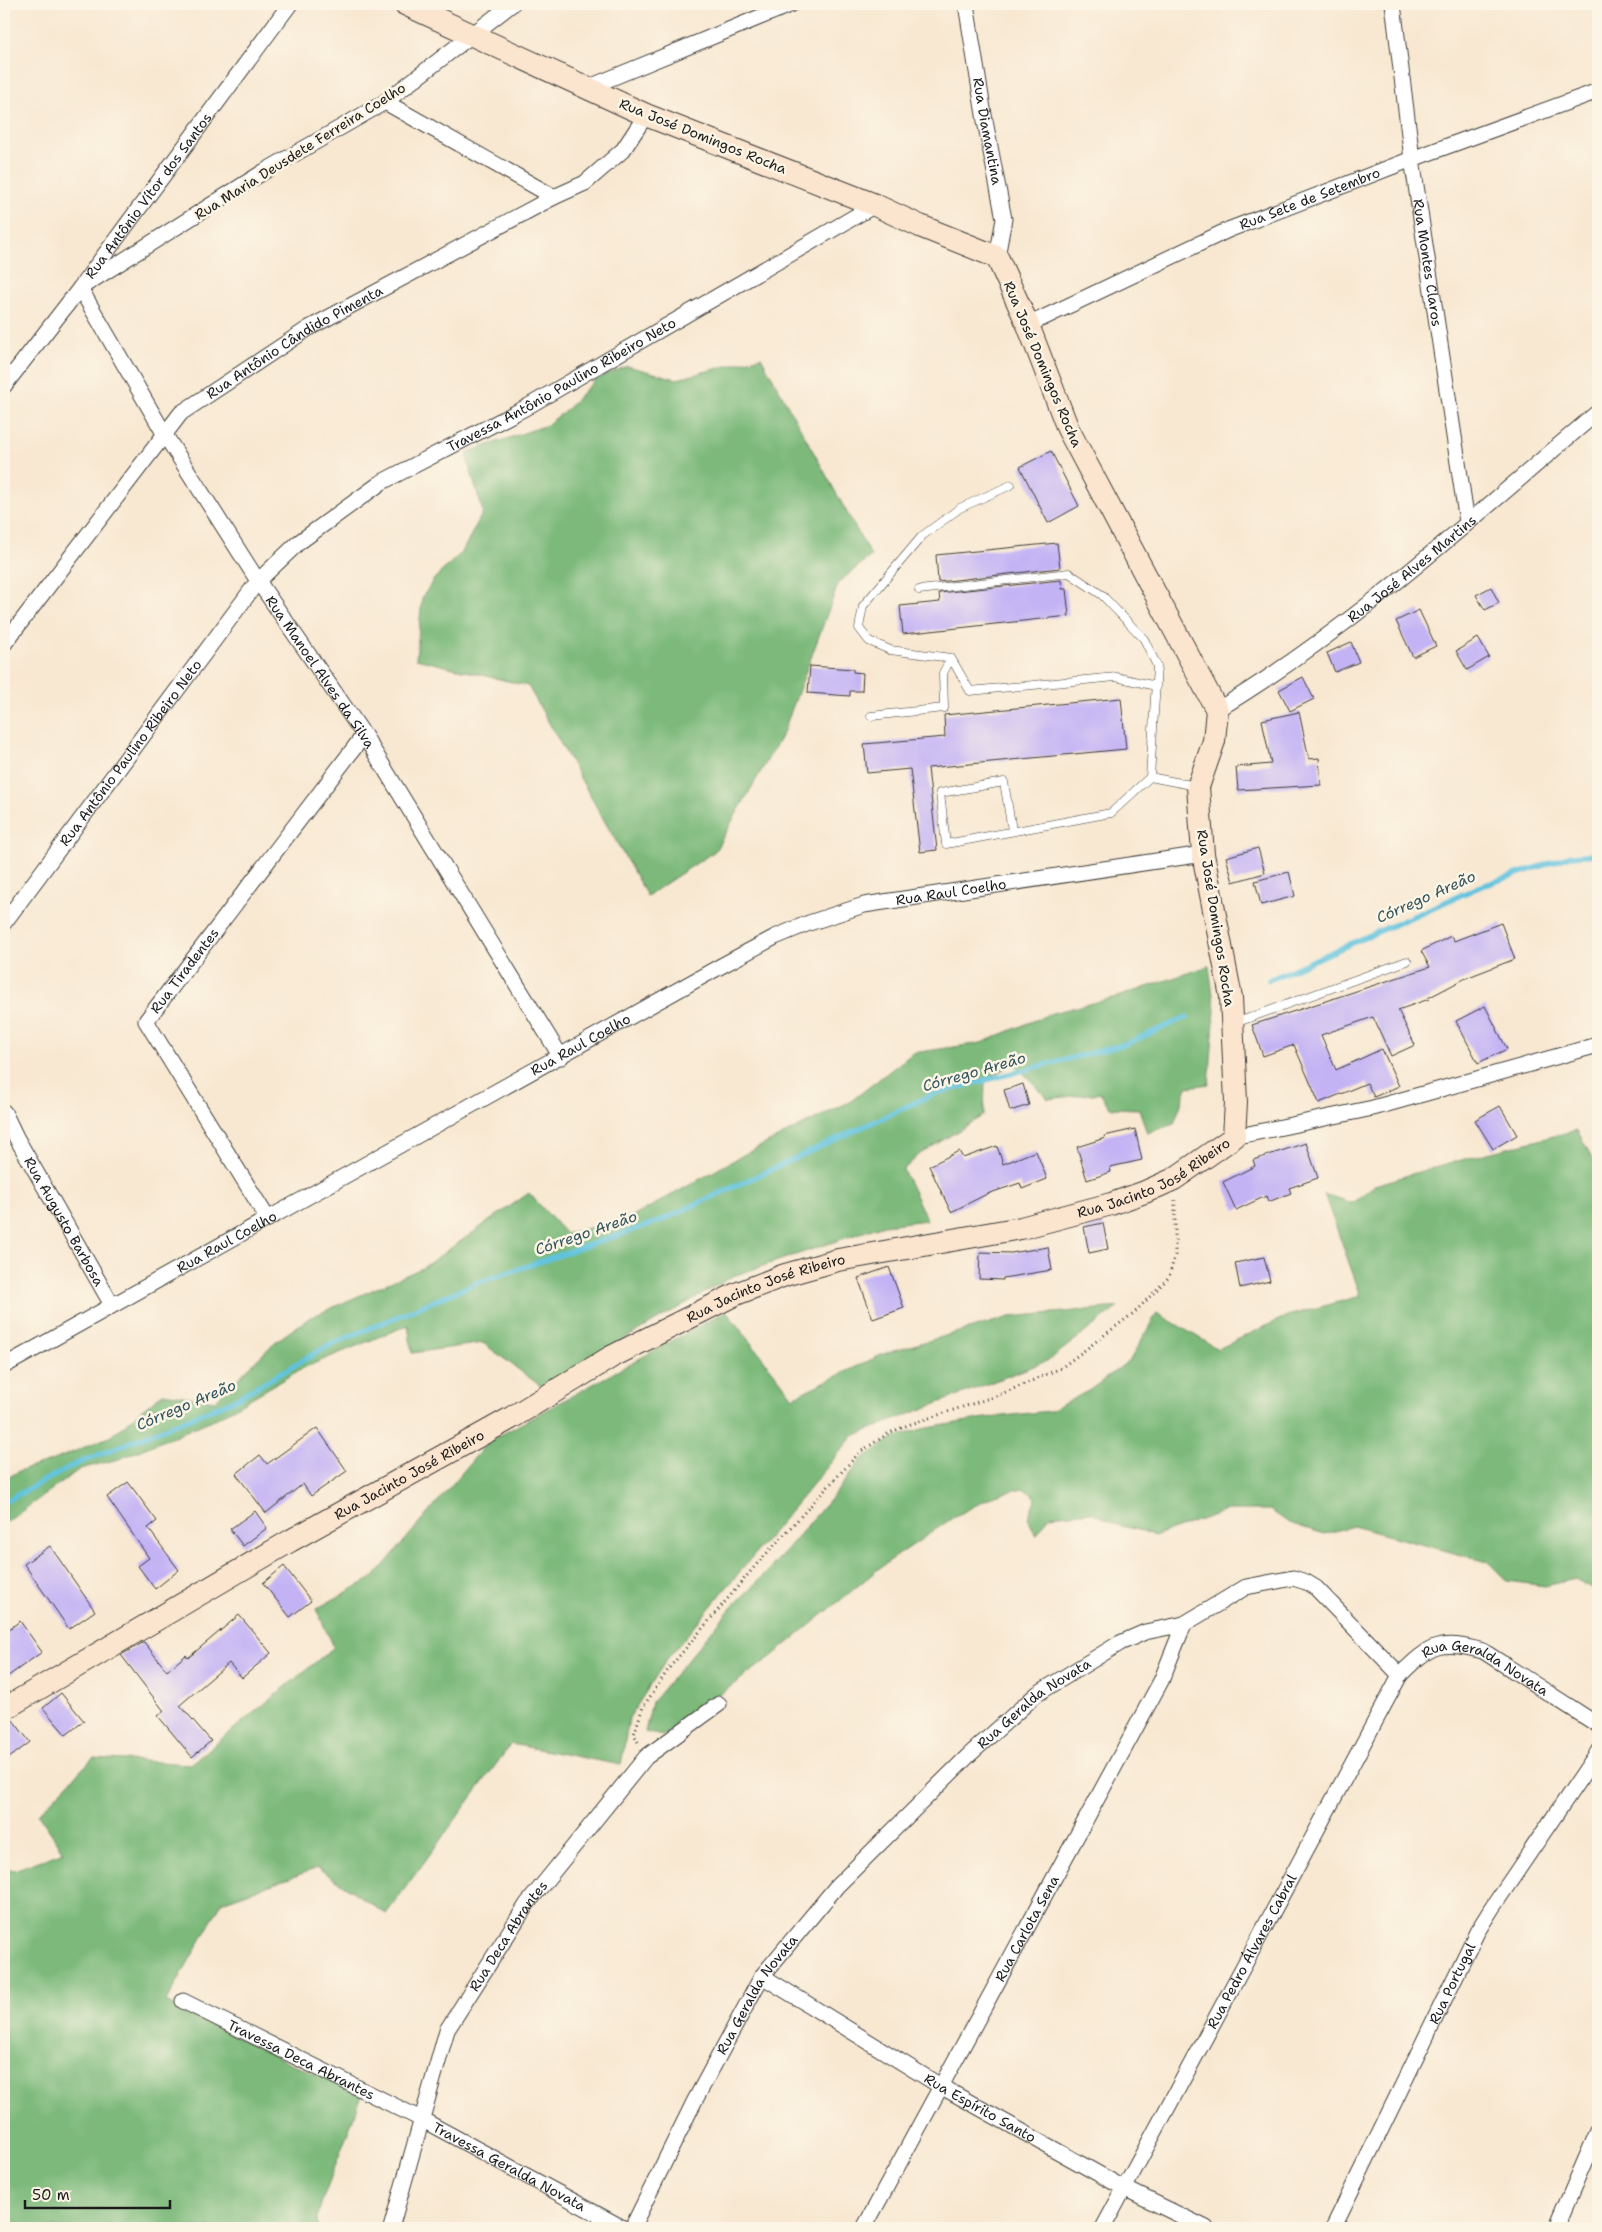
<svg xmlns="http://www.w3.org/2000/svg" width="1602" height="2232" viewBox="0 0 1602 2232" font-family="'Shantell Sans',sans-serif">
<style>
.forest{fill:#7bb97a;stroke:#4c6a4b}
.lines{fill:none;stroke-linecap:round;stroke-linejoin:round}
.stream{stroke:#60c3de;stroke-width:5.5}
.building{fill:#c3b3f5}
.lane-casing{stroke:#3d3b37;stroke-width:9}
.street-casing{stroke:#3d3b37;stroke-width:17}
.secondary-casing{stroke:#3d3b37;stroke-width:24}
.path{stroke:#3d3b37;stroke-width:3;stroke-dasharray:1 4;stroke-linecap:butt}
.lane{stroke:#fff;stroke-width:8}
.street{stroke:#fff;stroke-width:15}
.secondary{stroke:#fce5cf;stroke-width:22}
.labels{text-anchor:middle;dominant-baseline:central;stroke-width:5;stroke-linejoin:round;paint-order:stroke}
.street-label{font-size:14px;fill:#1c1c1c;stroke:#fcf5e5}
.water-label{font-size:15px;font-style:italic;fill:#345660;stroke:#fcf5e5}
</style>
<rect width="100%" height="100%" fill="#fcf5e5"/>
<filter id="ink" filterUnits="userSpaceOnUse"><feTurbulence type="fractalNoise" baseFrequency=".02" numOctaves="2"/><feDisplacementMap in="SourceGraphic" scale="10" xChannelSelector="R" yChannelSelector="G"/><feConvolveMatrix kernelMatrix="1 2 1 2 8 2 1 2 1" color-interpolation-filters="sRGB"/></filter>
<filter id="wash" filterUnits="userSpaceOnUse"><feTurbulence type="fractalNoise" baseFrequency=".0096" numOctaves="4" result="noise"/><feDisplacementMap in="SourceGraphic" scale="20" xChannelSelector="R" yChannelSelector="G"/><feGaussianBlur stdDeviation="1.12" result="paint"/><feColorMatrix in="noise" values="0 0 0 0 0 0 0 0 0 0 0 0 0 0 0 0 0 1.4 0 .05"/><feComposite in="paint" operator="in"/></filter>
<g filter="url(#wash)">
<rect width="100%" height="100%" fill="#f8e8d2"/>
<path class="forest" d="M761,357L871,556L839,582L783,733L715,851L647,896L528,686L416,659L422,598L434,579L462,552L483,512L468,462V452L547,425L566,410L596,379L627,366L677,379Z
M1209,966L1215,1010L1209,1084L1187,1087L1174,1124L1147,1133L1139,1109L1110,1108L1100,1093L1048,1099L1014,1063L985,1080L984,1115L920,1154L903,1170L927,1220L884,1225L733,1276L542,1387L483,1343L412,1353L408,1325L303,1368L217,1418L119,1459L80,1469L4,1524V1480L19,1471L54,1460L111,1436L163,1393L215,1401L275,1342L309,1318L424,1267L529,1193L566,1234L636,1215L745,1154L851,1101L913,1053L981,1043L1052,1013L1117,997Z
M1577,1130L1598,1169V1591L1575,1579L1545,1586L1507,1581L1488,1562L1353,1526L1324,1534L1289,1523L1270,1510H1229L1154,1536L1142,1531L1114,1524L1092,1512L1049,1516L1036,1536L1028,1518L1036,1497L1023,1488L995,1495L954,1517L882,1566L771,1657L663,1736L645,1732L652,1702L732,1607L770,1569L838,1490L863,1458L893,1438L922,1429L985,1418L1050,1411L1090,1390L1130,1360L1157,1313L1218,1349L1287,1316L1361,1296L1324,1194L1352,1203L1375,1185L1442,1165Z
M1118,1307L1049,1360L853,1436L667,1659L629,1718L621,1765L511,1744L386,1914L318,1868L222,1902L166,2002L264,2051L362,2095L322,2201L317,2219L318,2228H4V1868L14,1870L64,1852L38,1814L93,1758L191,1764L334,1647L316,1609L374,1577L488,1442L726,1311L793,1397L883,1354L1010,1317Z"/>
<g class="lines">
<path class="stream" d="M1269,980L1479,887L1571,856L1598,854
M4,1502L76,1464L230,1402L328,1346L474,1284L660,1221L936,1093L1126,1044L1187,1017"/>
</g>
<g id="blocks">
<path class="building" d="M1051,451L1079,506L1048,523L1020,467Z
M1057,543L1060,568L938,582L936,555Z
M1061,580L1062,589H1066L1069,616L903,634L900,606L940,602L939,593Z
M1491,587L1499,603L1485,610L1476,595Z
M1419,610L1436,646L1413,657L1396,621Z
M1478,638L1489,657L1467,670L1456,651Z
M1351,642L1359,662L1335,672L1327,653Z
M810,666L853,669V672L863,673L862,691H850V696L808,693Z
M1303,677L1314,699L1290,711L1279,690Z
M1121,698L1126,749L928,768L937,850L920,852L910,769L867,773L864,744L945,737L944,715Z
M1299,712L1309,759L1319,758L1321,785L1238,790L1236,767L1271,764L1262,720Z
M1258,848L1265,873L1233,882L1226,857Z
M1289,872L1295,896L1261,905L1255,881Z
M1501,923L1515,959L1466,978L1428,998L1429,999L1398,1010L1415,1045L1391,1056L1373,1017L1321,1035L1336,1070L1382,1049L1399,1086L1374,1097L1367,1083L1319,1103L1294,1045L1263,1056L1252,1025L1430,967L1421,951L1451,936L1454,941Z
M1485,1006L1507,1049L1478,1063L1456,1021Z
M1023,1084L1029,1105L1010,1111L1004,1090Z
M1500,1106L1517,1135L1493,1149L1475,1120Z
M1135,1129L1142,1160L1110,1167L1111,1172L1087,1180L1077,1147L1105,1138L1104,1136Z
M1306,1143L1318,1178L1289,1188L1291,1193L1268,1202L1266,1196L1236,1210L1223,1182L1255,1166L1253,1160Z
M997,1146L1003,1164L1036,1151L1047,1179L1022,1189L1020,1183L987,1194L951,1212L929,1166L959,1151L963,1158Z
M1103,1223L1108,1249L1089,1253L1084,1227Z
M1048,1247L1052,1270L1003,1278V1280L979,1279L980,1252L1011,1253Z
M1264,1257L1270,1281L1240,1288L1235,1263Z
M889,1267L904,1308L873,1319L858,1278Z
M317,1428L347,1471L311,1496L303,1484L266,1513L236,1474L260,1455L267,1464Z
M128,1482L157,1521L148,1528L179,1570L155,1589L138,1566L149,1558L107,1497Z
M255,1511L267,1528L243,1546L230,1529Z
M50,1546L95,1611L69,1629L24,1564Z
M284,1566L311,1601L290,1617L263,1583Z
M239,1615L271,1653L242,1678L229,1663L180,1705L211,1741L192,1757L158,1716L164,1711L121,1655L144,1642L167,1671L186,1655L188,1658Z
M20,1621L42,1652L4,1679V1633Z
M61,1693L84,1721L66,1735L43,1708Z
M12,1719L30,1742L4,1762V1722Z"/>
</g>
</g>
<g filter="url(#ink)">
<use href="#blocks" fill-opacity="0" stroke="#3d3b37" stroke-width="1"/>
<g class="lines">
<g class="lane-casing">
<path id="lane" d="M1011,485L960,508L922,536L863,606L859,628L869,641L890,650L951,658L970,691L1116,677L1156,686
M919,590L1069,573L1102,595L1144,639L1157,666L1150,777L1111,813L946,844L940,793L1004,782L1012,830
M871,716L944,708L943,673L951,658
M1150,777L1196,786
M1235,1023L1407,961"/>
</g>
<g class="street-casing">
<g id="street">
<path id="s1" d="M512,4L385,102L265,171L80,288L165,435L258,581L364,735L561,1057"/>
<path id="s2" d="M966,4L985,121L1004,219L997,257"/>
<path id="s3" d="M1393,4L1412,159L1467,522"/>
<path d="M587,88L792,4"/>
<path d="M385,102L554,197"/>
<path id="s4" d="M1028,325L1228,230L1412,159L1598,91"/>
<path id="s5" d="M4,386L80,288L290,4"/>
<path id="s6" d="M4,644L181,413L309,328L554,197L585,183L623,150L646,115"/>
<path id="s7" d="M1217,710C1355,627 1474,516 1598,412"/>
<path id="s8" d="M4,923L258,581L298,543L382,482L525,408L875,205"/>
<path id="s9" d="M4,1112L16,1137L112,1305"/>
<path d="M1234,1137L1373,1108L1598,1045"/>
<path id="s10" d="M268,1219L146,1021L364,735"/>
<path id="s11" d="M4,1366L721,966L775,937L809,923L864,905L1203,854"/>
<path id="s12" d="M762,1976L942,2087L1124,2188L1206,2228"/>
<path id="s13" d="M183,2001L421,2119L623,2228"/>
<path id="s14" d="M391,2228L447,2030L527,1904L646,1757L719,1704"/>
<path id="s15" d="M632,2228L694,2102L762,1976L837,1886L969,1755L1037,1694L1120,1643L1145,1632L1184,1624L1246,1587L1293,1578L1306,1582L1316,1588L1400,1675C1430,1645 1440,1639 1483,1651L1598,1725"/>
<path id="s16" d="M864,2228L1161,1681L1184,1624"/>
<path id="s17" d="M1103,2228L1400,1675"/>
<path id="s18" d="M1333,2228L1477,1932L1492,1908L1598,1752"/>
<path d="M1556,2228L1598,2131"/>
</g>
</g>
<g class="secondary-casing">
<g id="secondary">
<path id="s19" d="M4,1709L290,1541L511,1418L611,1357L736,1294L785,1275L838,1260L1021,1228L1111,1204L1145,1192L1174,1179L1234,1137L1236,1102L1231,997L1203,854L1198,787L1214,741L1217,710L1068,429L1028,325L997,257L920,226L875,205L646,115L405,4"/>
</g>
</g>
<path class="path" d="M638,1742L634,1734L643,1707L670,1667L756,1565L859,1453L889,1433L908,1425L999,1395L1061,1368L1135,1312L1169,1277L1175,1255V1200"/>
<use href="#lane" class="lane"/>
<use href="#street" class="street"/>
<use href="#secondary" class="secondary"/>
</g>
</g>
<g class="labels">
<g class="street-label">
<text stroke="none"><textPath href="#s2" startOffset="129">Rua Diamantina</textPath></text>
<text transform="translate(703 136) rotate(22)">Rua José Domingos Rocha</text>
<text transform="translate(300 151) rotate(-32)">Rua Maria Deusdete Ferreira Coelho</text>
<text stroke="none"><textPath href="#s5" startOffset="239">Rua Antônio Vítor dos Santos</textPath></text>
<text stroke="none"><textPath href="#s4" startOffset="309">Rua Sete de Setembro</textPath></text>
<text stroke="none"><textPath href="#s3" startOffset="261">Rua Montes Claros</textPath></text>
<text stroke="none"><textPath href="#s6" startOffset="425">Rua Antônio Cândido Pimenta</textPath></text>
<text transform="translate(1043 364) rotate(67)">Rua José Domingos Rocha</text>
<text stroke="none"><textPath href="#s8" startOffset="789">Travessa Antônio Paulino Ribeiro Neto</textPath></text>
<text stroke="none"><textPath href="#s7" startOffset="241">Rua José Alves Martins</textPath></text>
<text stroke="none"><textPath href="#s1" startOffset="971">Rua Manoel Alves da Silva</textPath></text>
<text stroke="none"><textPath href="#s8" startOffset="212">Rua Antônio Paulino Ribeiro Neto</textPath></text>
<text stroke="none"><textPath href="#s11" startOffset="1065">Rua Raul Coelho</textPath></text>
<text transform="translate(1216 918) rotate(81)">Rua José Domingos Rocha</text>
<text stroke="none"><textPath href="#s10" startOffset="296">Rua Tiradentes</textPath></text>
<text stroke="none"><textPath href="#s11" startOffset="660">Rua Raul Coelho</textPath></text>
<text stroke="none"><textPath href="#s19" startOffset="1278">Rua Jacinto José Ribeiro</textPath></text>
<text stroke="none"><textPath href="#s9" startOffset="125">Rua Augusto Barbosa</textPath></text>
<text stroke="none"><textPath href="#s11" startOffset="255">Rua Raul Coelho</textPath></text>
<text stroke="none"><textPath href="#s19" startOffset="872">Rua Jacinto José Ribeiro</textPath></text>
<text stroke="none"><textPath href="#s19" startOffset="468">Rua Jacinto José Ribeiro</textPath></text>
<text stroke="none"><textPath href="#s15" startOffset="1209">Rua Geralda Novata</textPath></text>
<text stroke="none"><textPath href="#s15" startOffset="670">Rua Geralda Novata</textPath></text>
<text stroke="none"><textPath href="#s16" startOffset="341">Rua Carlota Sena</textPath></text>
<text stroke="none"><textPath href="#s14" startOffset="318">Rua Deca Abrantes</textPath></text>
<text stroke="none"><textPath href="#s17" startOffset="314">Rua Pedro Álvares Cabral</textPath></text>
<text stroke="none"><textPath href="#s18" startOffset="272">Rua Portugal</textPath></text>
<text stroke="none"><textPath href="#s15" startOffset="265">Rua Geralda Novata</textPath></text>
<text stroke="none"><textPath href="#s13" startOffset="132">Travessa Deca Abrantes</textPath></text>
<text stroke="none"><textPath href="#s12" startOffset="255">Rua Espírito Santo</textPath></text>
<text stroke="none"><textPath href="#s13" startOffset="366">Travessa Geralda Novata</textPath></text>
</g>
<g class="water-label">
<text transform="translate(1426 897) rotate(-24)">Córrego Areão</text>
<text transform="translate(974 1072) rotate(-16)">Córrego Areão</text>
<text transform="translate(586 1233) rotate(-19)">Córrego Areão</text>
<text transform="translate(186 1405) rotate(-23)">Córrego Areão</text>
</g>
</g>
<rect width="1602" height="2232" fill="none" stroke="#fcf5e5" stroke-width="20"/>
<path d="M25 2200v8h145v-8" fill="none" stroke="#1c1c1c" stroke-width="2.5"/>
<text x="32" y="2200" font-size="15" fill="#1c1c1c" stroke="#fcf5e5" stroke-width="4" paint-order="stroke">50 m</text>
</svg>
